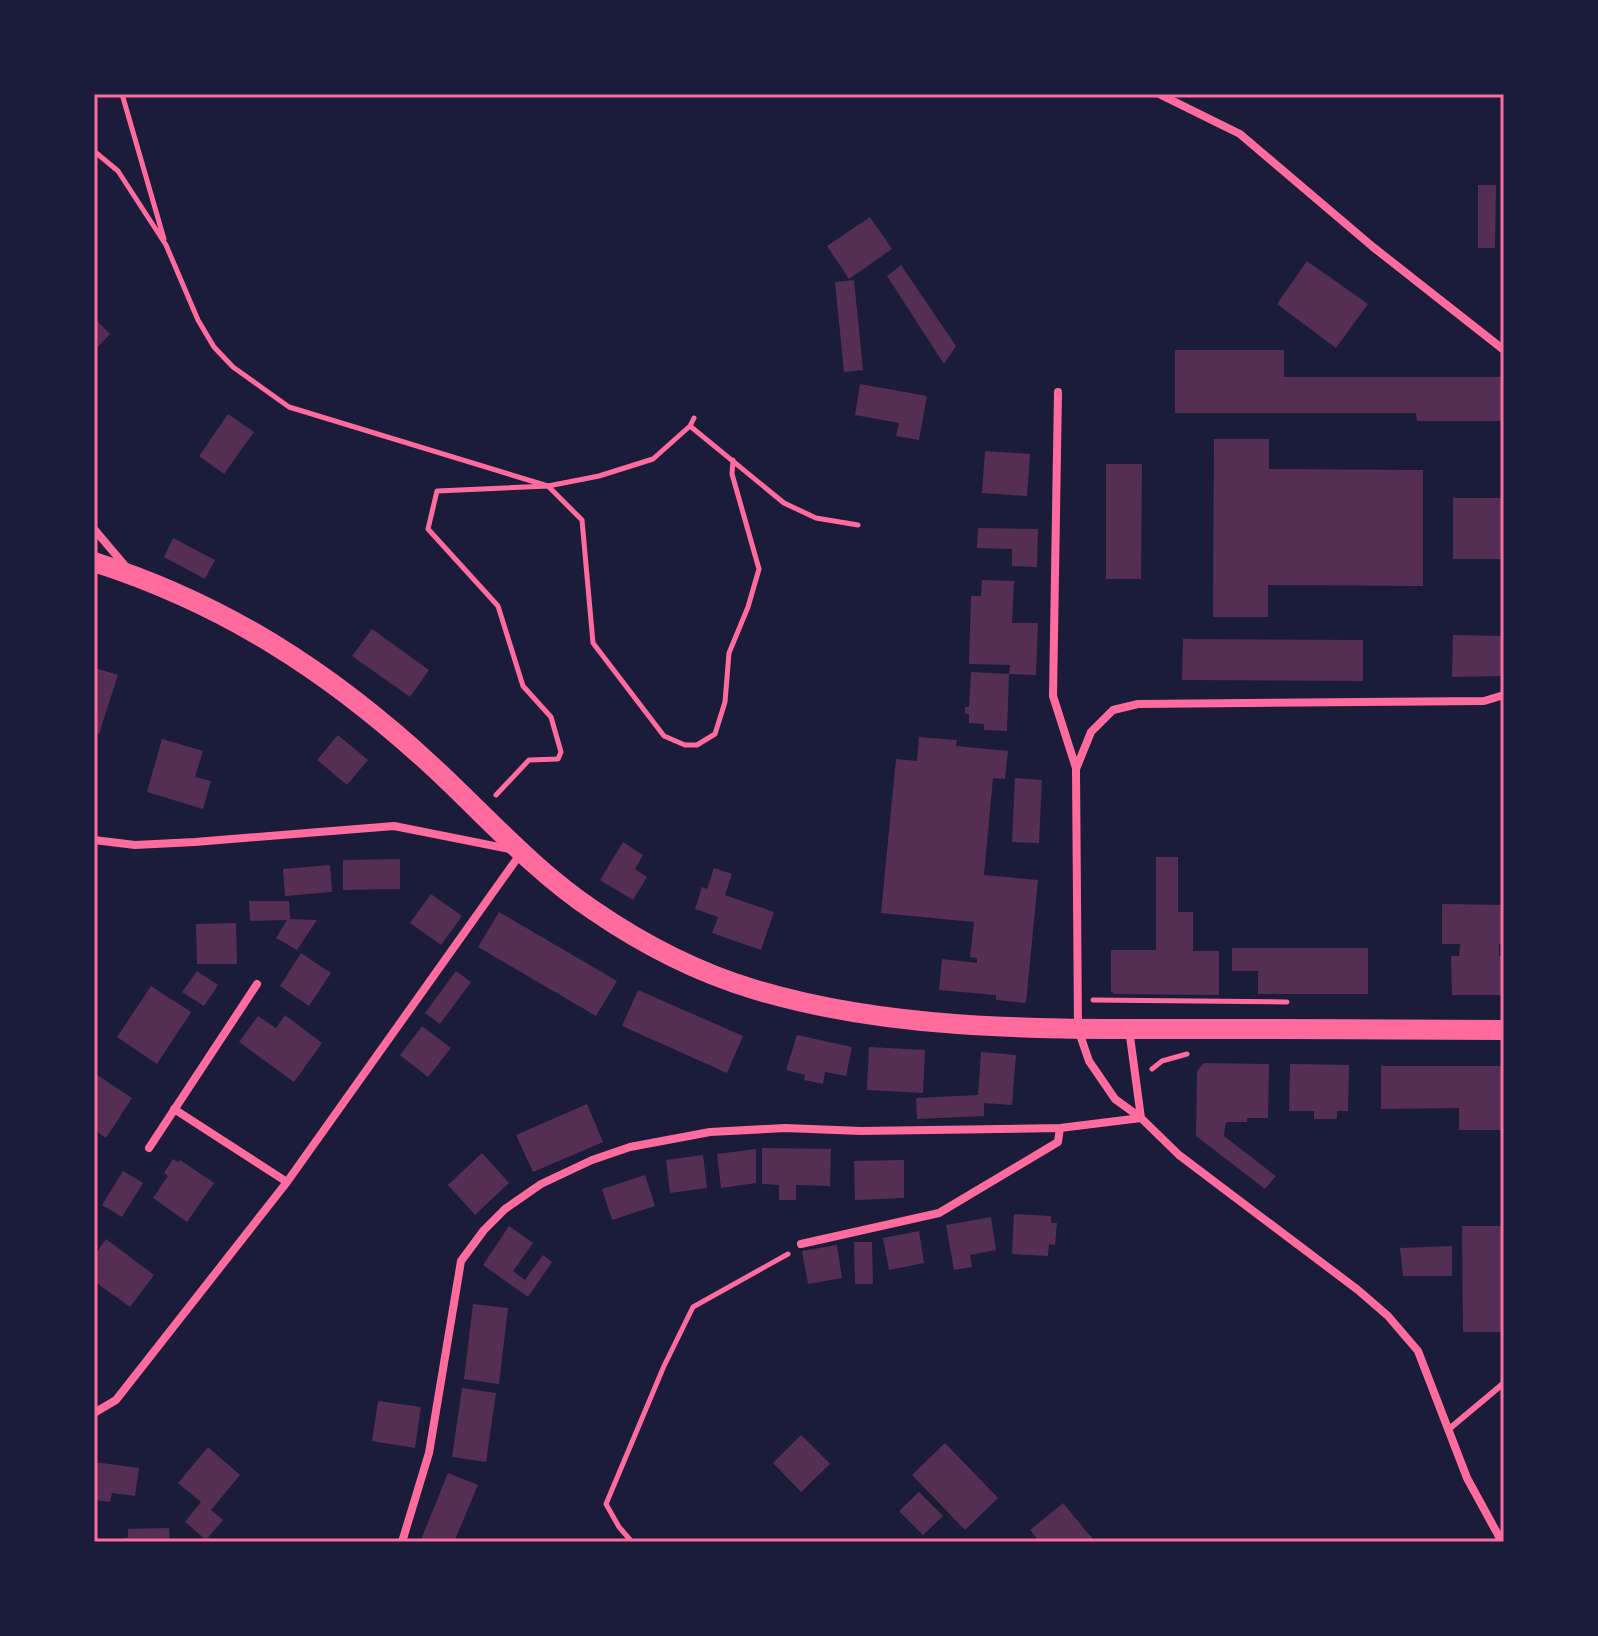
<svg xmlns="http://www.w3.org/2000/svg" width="1598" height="1636" viewBox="0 0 1598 1636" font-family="'Public Sans',sans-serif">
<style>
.building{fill:#542f53}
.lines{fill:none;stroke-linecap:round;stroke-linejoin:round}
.path{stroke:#ff6b9d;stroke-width:5}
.service{stroke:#ff6b9d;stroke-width:6}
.minor{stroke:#ff6b9d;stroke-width:8}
.primary{stroke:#ff6b9d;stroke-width:20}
.neatline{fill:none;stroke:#ff6b9d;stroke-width:3}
</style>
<rect width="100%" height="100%" fill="#1b1b3a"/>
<path class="building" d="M1478,185H1496L1495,248H1478Z
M870,217L892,249L849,279L827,246Z
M1307,261L1368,304L1336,348L1277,304Z
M901,265L956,346L944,364L887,276Z
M854,280L863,370L844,372L835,282Z
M94,318L110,334L94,351Z
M1175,350H1284V377H1504V421H1417L1416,413H1175Z
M860,384L927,396L919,440L896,436L899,423L855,415Z
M228,414L254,432L224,474L199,456Z
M1214,439H1269V469L1423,470V586L1268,585V617H1213Z
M985,451L1030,454L1027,496L982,493Z
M1106,464H1142L1141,579H1106Z
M1453,498H1504V559H1453Z
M978,528L1038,529L1037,567L1012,566V549L977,548Z
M173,538L215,560L205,579L164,557Z
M982,580L1014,581L1012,623H1038L1036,675L1009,674L1007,731L984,730V724L969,723V714H965V707H969L971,672L1009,674L1010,665L969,664L971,596H981Z
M372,629L429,670L410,697L352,656Z
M1453,635L1504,636V676L1452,677Z
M1183,639L1363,640V681L1182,680Z
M95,668L118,675L99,734L94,732Z
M338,735L368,760L347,785L317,760Z
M919,737L957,740L956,746L1008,751L1005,779L993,778L984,875L1038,880L1026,1003L996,1000V995L939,990L942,959L977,963V958L970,957L974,922L881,913L896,759L917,761Z
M162,739L203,751L195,777L211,781L203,809L147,792Z
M1015,778L1042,780L1039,843L1012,842Z
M623,842L643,855L635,869L647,877L633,900L600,880Z
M1156,857H1178V912H1193V951H1219V995L1114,994L1111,991V950H1156Z
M400,859V889L343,890V860Z
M330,865L332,892L285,896L283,869Z
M714,868L732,874L725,895L774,912L761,950L712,933L718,917L695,909L702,887L707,889Z
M431,894L462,916L441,945L410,923Z
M249,901H289L290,919L317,920L297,950L276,938L287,920L250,921Z
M1442,904L1504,905V944H1499V956H1504V995H1452L1451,956H1459L1460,944H1442Z
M499,912L617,981L596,1016L478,947Z
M236,923L237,964H197L196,924Z
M1232,948H1368V994H1258V971H1232Z
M301,953L331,973L309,1006L280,986Z
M197,971L218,985L204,1006L182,992Z
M456,971L471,982L440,1024L425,1013Z
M151,986L191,1012L157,1064L117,1037Z
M638,990L743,1036L727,1073L622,1026Z
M285,1015L322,1043L294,1082L239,1042L258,1016L276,1028Z
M422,1026L451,1048L428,1077L400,1055Z
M797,1035L852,1047L846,1076L825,1072L823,1084L804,1080L805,1075L786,1070Z
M869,1047L925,1050L923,1093L867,1090Z
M981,1052L1016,1055L1012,1105L984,1103V1116L917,1119L916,1098L978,1095Z
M1204,1063L1269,1064L1268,1118H1247V1122H1226L1225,1127L1224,1136L1276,1176L1265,1189L1196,1136L1197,1071Z
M1290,1064L1349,1065L1348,1111H1337V1119H1314V1111H1289Z
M1381,1066H1503V1130H1459V1108L1381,1109Z
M97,1075L132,1098L106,1138L94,1130V1079Z
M587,1104L603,1142L533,1172L516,1135Z
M762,1148L831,1149L830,1186L796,1185V1200H779V1185L762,1184Z
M756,1149V1183L721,1188L717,1154Z
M482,1153L509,1183L475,1215L448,1185Z
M703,1155L707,1188L670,1193L666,1160Z
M173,1159L178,1162L180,1160L214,1183L187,1222L153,1198L168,1176L164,1173Z
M904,1160V1198L855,1200L854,1161Z
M123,1171L143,1183L122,1217L102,1205Z
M645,1175L655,1206L612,1220L602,1189Z
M1014,1214L1051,1216V1223H1057L1055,1245L1049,1244L1048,1256L1012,1254Z
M991,1217L996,1250L970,1255L972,1267L954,1270L946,1225Z
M509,1226L533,1243L513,1271L525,1280L543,1255L552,1262L528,1297L483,1265Z
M1462,1226H1504V1332H1463Z
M919,1231L924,1263L889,1270L883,1238Z
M106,1239L154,1275L130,1307L94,1281V1256Z
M854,1242H872L873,1284H855Z
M837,1245L842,1278L808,1284L802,1251Z
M1452,1246V1276H1403L1400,1248Z
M473,1304L508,1308L499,1384L464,1379Z
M462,1388L496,1393L486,1462L452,1457Z
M378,1401L421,1407L415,1448L372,1441Z
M801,1435L830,1464L801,1492L773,1463Z
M945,1443L998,1498L965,1530L912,1475Z
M208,1447L240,1475L211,1510L223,1520L206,1540L185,1522L201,1502L178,1483Z
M94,1462L139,1468L135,1496L112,1493L110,1502L94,1500Z
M448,1473L478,1485L454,1542H420Z
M919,1492L943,1516L923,1535L899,1511Z
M1063,1503L1086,1531L1096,1542H1040L1030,1530Z
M169,1528L170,1542H123V1538H128V1529Z"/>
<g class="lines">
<path class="path" d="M122,94L164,239
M94,151L118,171L166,245L198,320L214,347L233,367L289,407L548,486L599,476L653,459L690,426L694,418
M690,426L784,503L816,518L858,525
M496,795L529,760L558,759L561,752L551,717L523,686L498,606L428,529L437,491L548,486L582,520L593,643L664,736L685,745H697L715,734L725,702L729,653L748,607L759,569L732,474L733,460
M1093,1000L1287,1002
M1152,1069L1162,1061L1187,1054
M632,1542L619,1527L606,1504L664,1366L693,1307L788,1254"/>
<path class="service" d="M1449,1429L1504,1383"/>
<path class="minor" d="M1159,94L1240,134L1373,247L1504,350
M1058,392L1053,696L1076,768
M94,529L127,568
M94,840L135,845L195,842L394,826L510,849
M1129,1029L1141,1118
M174,1109L287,1182
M149,1148L257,984
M801,1244L939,1213L1058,1142L1060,1128
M94,1413L116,1400L287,1182L521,853
M402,1542L429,1453L461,1261L484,1230L505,1209L541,1184L592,1160L630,1147L710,1132L785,1128L861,1131L1060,1128L1141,1118
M1502,1542L1467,1478L1418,1351L1388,1316L1358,1290L1179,1155L1141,1118L1115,1099L1089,1061L1078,1029L1076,769L1091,732L1113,710L1138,704L1484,701L1504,695"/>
<path class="primary" d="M94,562C225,604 330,672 431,765C483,813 533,870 593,910C641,943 697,972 753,989C891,1031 1042,1029 1185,1029C1291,1029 1398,1029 1504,1030"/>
</g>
<rect width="1598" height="1636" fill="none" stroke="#1b1b3a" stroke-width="192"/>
<rect x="96" y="96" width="1406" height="1444" class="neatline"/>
</svg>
